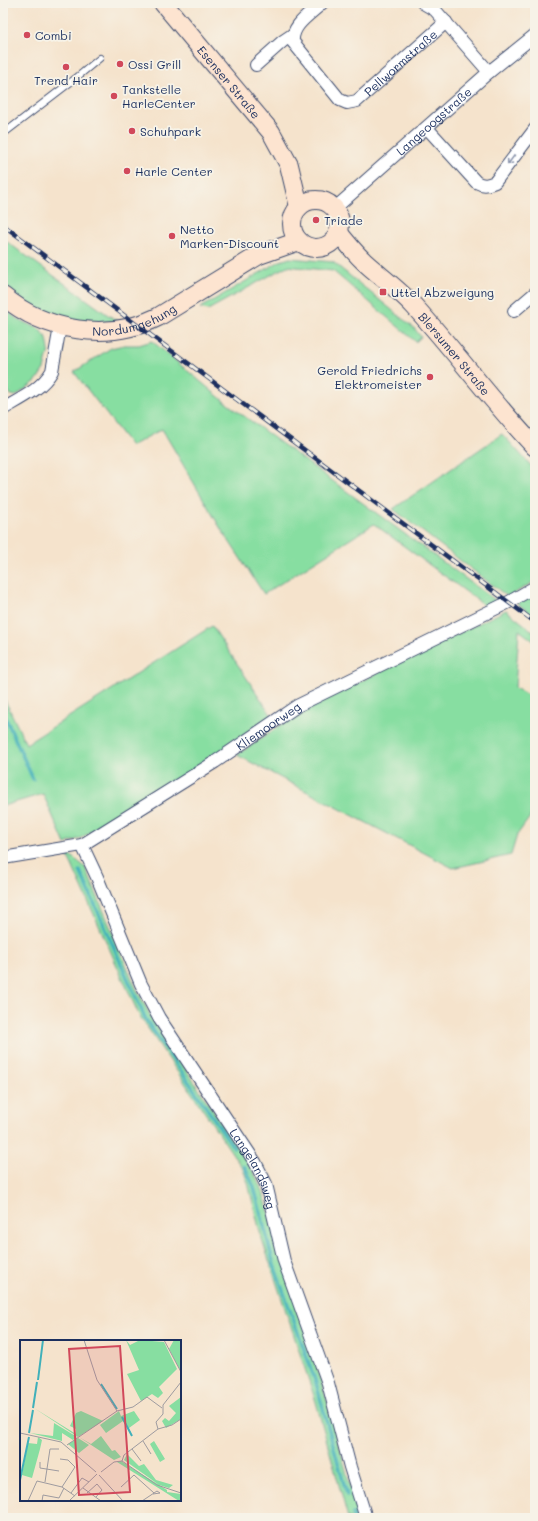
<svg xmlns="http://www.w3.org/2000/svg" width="538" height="1521" viewBox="0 0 538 1521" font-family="Mali,sans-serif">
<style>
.green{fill:#87dea1;stroke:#518680}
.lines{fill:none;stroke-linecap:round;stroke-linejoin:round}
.stream{stroke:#40b0ba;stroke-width:3.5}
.lane-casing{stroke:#3c4a6e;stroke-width:8}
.street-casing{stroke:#3c4a6e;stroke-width:14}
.secondary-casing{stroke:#3c4a6e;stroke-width:20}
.lane{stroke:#fff;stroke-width:6}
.street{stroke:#fff;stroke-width:12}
.secondary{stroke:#fde4d0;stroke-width:18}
.rail-casing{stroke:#1b2f5e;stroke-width:4.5}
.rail{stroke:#f7f3e8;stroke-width:3;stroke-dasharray:9;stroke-linecap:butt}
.oneway{stroke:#8d97ae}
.poi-dot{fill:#d1495b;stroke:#f7f3e8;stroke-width:1.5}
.labels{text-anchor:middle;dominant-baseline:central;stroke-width:3.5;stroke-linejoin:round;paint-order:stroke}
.poi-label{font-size:12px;fill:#1b2f5e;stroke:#f7f3e8;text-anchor:start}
.street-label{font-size:12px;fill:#1b2f5e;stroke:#f7f3e8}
.inset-river{fill:none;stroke:#40b0ba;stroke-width:2}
.inset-road{fill:none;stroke:#9e9ba0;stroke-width:1}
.view{fill:#d1495b;fill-opacity:0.15;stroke:#d1495b;stroke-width:2}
.inset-edge{fill:none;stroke:#1b2f5e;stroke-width:2}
</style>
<rect width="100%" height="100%" fill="#f7f3e8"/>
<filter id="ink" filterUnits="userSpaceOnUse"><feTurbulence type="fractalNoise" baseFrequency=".025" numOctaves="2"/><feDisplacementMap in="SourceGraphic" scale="8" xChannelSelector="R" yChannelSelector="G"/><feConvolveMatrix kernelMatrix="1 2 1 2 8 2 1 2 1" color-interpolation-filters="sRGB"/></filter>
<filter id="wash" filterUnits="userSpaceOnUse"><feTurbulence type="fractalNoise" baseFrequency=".012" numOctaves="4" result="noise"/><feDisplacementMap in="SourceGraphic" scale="16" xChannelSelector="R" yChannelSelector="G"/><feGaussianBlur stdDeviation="0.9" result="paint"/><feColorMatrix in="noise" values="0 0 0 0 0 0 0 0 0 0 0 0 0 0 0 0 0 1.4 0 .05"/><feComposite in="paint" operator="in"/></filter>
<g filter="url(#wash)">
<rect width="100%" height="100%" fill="#f5e3cc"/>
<path class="green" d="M3,239L108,315L118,321C94,322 69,324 46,314C31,307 17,296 3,288Z
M290,258L333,262L414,328L421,337L416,342L333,271L287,266L208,310L200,308L280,261Z
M3,307L18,320L38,328L47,338L49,350L44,369L36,381L16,396L11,395L3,384Z
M152,341L225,402L499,603L488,608L374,524L264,594L221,529L162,429L131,446L74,372L111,348L124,345H139Z
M502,434L535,470V581L508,597L393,509Z
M535,594V617L517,603Z
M506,610L535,633V642L519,630L515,688L535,699V810L517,835L511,855L453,868L237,755L304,709Z
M212,626L272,716L213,757L81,838L65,844L43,794L3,806V696L26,744Z
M66,852L85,867L136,988L151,1017L250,1166L261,1186L327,1401L359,1518H348L316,1402L261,1236L248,1183L243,1169L139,1015Z"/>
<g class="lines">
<path class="stream" d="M3,712L33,779
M80,871L146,1020L234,1148
M244,1166L254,1187L274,1265L316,1383L347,1495
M353,1514L354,1518"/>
</g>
</g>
<g filter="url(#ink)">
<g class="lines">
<g class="lane-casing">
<path id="lane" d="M3,134L76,78L100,58"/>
</g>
<g class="street-casing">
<g id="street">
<path id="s1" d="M322,3C311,14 291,25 293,42L340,100L347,103L357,101L446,22"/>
<path d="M423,3L435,10L489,72"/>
<path d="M256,65L283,41L292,35"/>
<path d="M427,128L476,182C483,186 488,185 495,182L535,129"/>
<path id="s2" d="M334,209L489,72L535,35"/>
<path d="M514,311L535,293"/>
<path d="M3,409C20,399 42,389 52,371L60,327"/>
<path id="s3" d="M82,845L97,877L141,984L159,1018L255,1162L266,1184L284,1261L328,1383L350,1467L366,1518"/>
<path id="s4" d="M3,858L82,845L215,762L297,706L509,602L535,587"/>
</g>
</g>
<g class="secondary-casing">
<g id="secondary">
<path id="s5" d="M163,3L271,132L289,165L299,207"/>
<circle cx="316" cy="224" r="24"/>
<path id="s6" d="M338,232C348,244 357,256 369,266C384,279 400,291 414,306C456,352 492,402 535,447"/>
<path id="s7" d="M3,296C46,332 108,342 158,317L259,255L299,241"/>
</g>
</g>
<use href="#lane" class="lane"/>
<use href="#street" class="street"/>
<use href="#secondary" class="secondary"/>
<g class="rail-casing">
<path id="rail" d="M3,225L535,622"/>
</g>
<use href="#rail" class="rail"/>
</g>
<defs><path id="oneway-shaft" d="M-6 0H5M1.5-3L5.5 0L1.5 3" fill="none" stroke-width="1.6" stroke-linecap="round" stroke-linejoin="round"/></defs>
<use class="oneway" href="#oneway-shaft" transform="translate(511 160) rotate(126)"/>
</g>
<g class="poi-dot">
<circle cx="27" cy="35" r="4"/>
<circle cx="120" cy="64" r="4"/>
<circle cx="66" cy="67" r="4"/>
<circle cx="114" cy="96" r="4"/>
<circle cx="132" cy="131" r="4"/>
<circle cx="127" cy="171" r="4"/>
<circle cx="316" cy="220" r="4"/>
<circle cx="172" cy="236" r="4"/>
<rect x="379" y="288" width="8" height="8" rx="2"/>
<circle cx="430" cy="377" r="4"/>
</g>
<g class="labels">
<g class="poi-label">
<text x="35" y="35">Combi</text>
<text x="128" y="64">Ossi Grill</text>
<text x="66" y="80" text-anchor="middle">Trend Hair</text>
<text x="122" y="89">Tankstelle<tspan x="122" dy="14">HarleCenter</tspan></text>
<text x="140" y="131">Schuhpark</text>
<text x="135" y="171">Harle Center</text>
<text x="324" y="220">Triade</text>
<text x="180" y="229">Netto<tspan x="180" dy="14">Marken-Discount</tspan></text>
<text x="391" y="292">Uttel Abzweigung</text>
<text x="422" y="370" text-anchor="end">Gerold Friedrichs<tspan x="422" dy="14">Elektromeister</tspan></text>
</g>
<g class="street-label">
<text stroke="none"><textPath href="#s1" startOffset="201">Pellwormstraße</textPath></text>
<text stroke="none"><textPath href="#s5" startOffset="103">Esenser Straße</textPath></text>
<text stroke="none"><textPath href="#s2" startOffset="133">Langeoogstraße</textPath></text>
<text stroke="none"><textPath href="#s7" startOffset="141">Nordumgehung</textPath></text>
<text stroke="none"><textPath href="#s6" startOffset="169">Blersumer Straße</textPath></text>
<text stroke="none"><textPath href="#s4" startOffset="301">Kliemoorweg</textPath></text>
<text stroke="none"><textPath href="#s3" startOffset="368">Langelandsweg</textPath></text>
</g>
</g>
<g transform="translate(20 1340)">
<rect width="161" height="161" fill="#f5e3cc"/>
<path d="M106,0L110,5L120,0L144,2L157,29L139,47L143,53L138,58L132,54L121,61L107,34L119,30ZM154,0H161V32L149,9ZM161,57V79L146,88L142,81L145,78L149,81L156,73L149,66ZM14,68L56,94V89L50,86L56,73L61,71L83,81L58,97ZM99,71L101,76L114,71L120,80L109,88L112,96L103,81L86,93L80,85ZM34,83L57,97L53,100L42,93V101L10,93L33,96ZM81,96L92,111L95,110L101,117L94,120L59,97L71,104ZM18,97L22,100L20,109L12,138L2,135L8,103L17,104ZM58,98L69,105L59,113L48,104ZM134,101L145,119L140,122L130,104ZM107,114L119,126L124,124L136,140L153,145L149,148L139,145L128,137L104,120ZM101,121L147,150V152L161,154V161H159L97,122Z" fill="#87dea1"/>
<path class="inset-river" d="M18,40L23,0M81,44L97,69M13,68L17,42M102,77L112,96M9,93L13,70M0,140L9,97"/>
<path class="inset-road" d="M64,0L77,40L97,71M144,0L161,32M138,89L136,82L143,74V65L161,42M138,89L152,85L161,79M0,93L41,102L76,132M123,101L131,114M47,105L97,71L113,67L127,57L142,68M112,109L121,121M40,119L48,120L55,127L42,147M102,121L104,115L138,89M20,122V128L39,131M81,132L94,122L102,121L137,145L161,153M79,135L103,161M25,142L30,109H39M101,147L114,135L134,153M63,148L81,161M51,153L62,138L69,142M67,153L77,144L82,150L76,157M8,161L17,141L42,147L55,156M22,161L23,155L39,158L44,148M49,161L77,134M122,161L137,151L140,153L133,154"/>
<path class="view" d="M100,6L110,152L59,155L49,9Z"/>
<rect width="161" height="161" class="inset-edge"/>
</g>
<rect width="538" height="1521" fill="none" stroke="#f7f3e8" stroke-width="16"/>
</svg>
